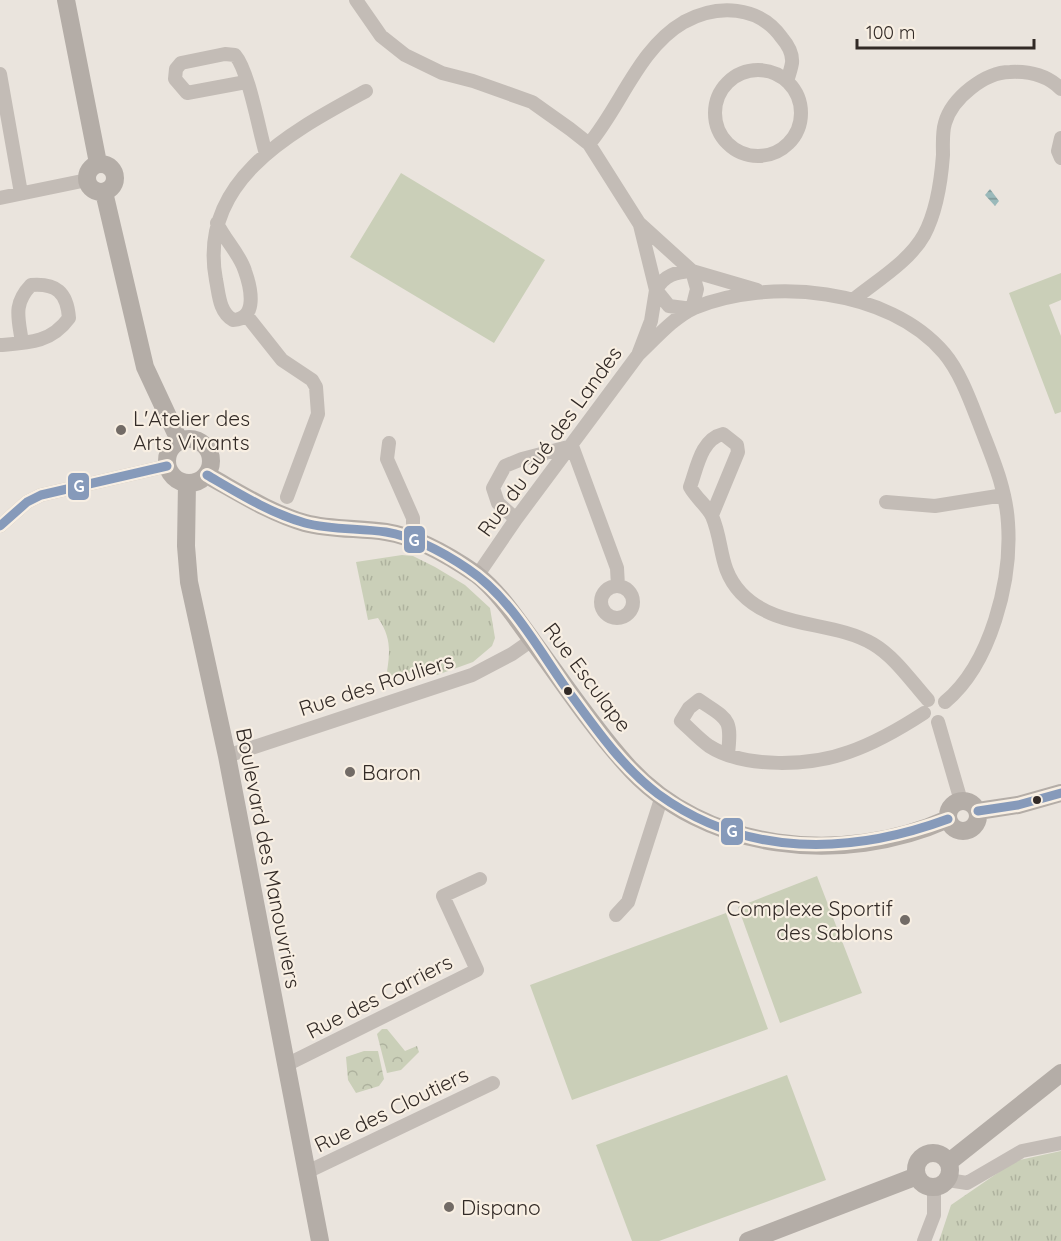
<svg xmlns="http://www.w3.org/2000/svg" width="1061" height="1241" viewBox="0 0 1061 1241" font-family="Quicksand,sans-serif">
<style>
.forest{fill:url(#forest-crowns)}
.park{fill:url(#park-tufts)}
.pitch{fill:#cacfb8}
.water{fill:url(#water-rules)}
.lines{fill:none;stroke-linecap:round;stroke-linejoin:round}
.street{stroke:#c3bcb6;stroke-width:14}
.secondary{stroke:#b4ada7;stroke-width:18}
.bus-1-casing{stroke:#f8efe3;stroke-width:14}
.bus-1{stroke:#869aba;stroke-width:9}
.poi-dot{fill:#726b66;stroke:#f8efe3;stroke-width:2}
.bus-dot{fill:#322a26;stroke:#f8efe3;stroke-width:2}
.labels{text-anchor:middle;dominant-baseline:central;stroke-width:4.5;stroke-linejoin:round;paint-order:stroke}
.poi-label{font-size:21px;fill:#322a26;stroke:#f8efe3;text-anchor:start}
.street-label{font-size:21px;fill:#322a26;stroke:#f8efe3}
.line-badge{stroke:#f8efe3;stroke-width:2}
.badge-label{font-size:16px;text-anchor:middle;font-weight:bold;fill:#fff}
</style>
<defs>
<pattern id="forest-crowns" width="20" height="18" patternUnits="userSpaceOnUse" patternTransform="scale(1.5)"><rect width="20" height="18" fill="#cacfb8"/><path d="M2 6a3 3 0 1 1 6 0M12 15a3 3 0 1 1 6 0" fill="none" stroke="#aeb29e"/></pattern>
<pattern id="park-tufts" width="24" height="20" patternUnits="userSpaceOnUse" patternTransform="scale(1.5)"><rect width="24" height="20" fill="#cacfb8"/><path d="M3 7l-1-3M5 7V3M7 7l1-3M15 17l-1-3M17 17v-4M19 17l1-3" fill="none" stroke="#aeb29e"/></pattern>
<pattern id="water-rules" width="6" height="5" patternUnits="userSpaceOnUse" patternTransform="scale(1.5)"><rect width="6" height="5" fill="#9ab9ba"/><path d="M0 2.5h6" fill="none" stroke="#7e9797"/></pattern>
</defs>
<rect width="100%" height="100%" fill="#eae4dd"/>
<path class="forest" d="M382,1029H387L405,1051L417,1046L419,1052L401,1070L387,1073L377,1034Z
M364,1051H378L384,1079L379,1086L356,1093L348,1080L346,1057Z"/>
<path class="park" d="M402,555L413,556L435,567L465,585L490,608L495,638L492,646L473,662L437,675L419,668L385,684C389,658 394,641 378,618L368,620L356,562Z
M1061,1151V1241H939L951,1205L1015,1161Z"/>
<path class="pitch" d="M401,173L545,260L494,343L350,257Z
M1061,273V300L1049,305L1061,336V412L1055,414L1009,293Z
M817,876L862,993L780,1023L738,907Z
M726,913L768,1029L572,1100L530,985Z
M787,1075L826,1180L659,1241H632L596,1145Z"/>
<path class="water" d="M990,189L999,201L995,206L985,195Z"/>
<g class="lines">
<path class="street" d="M356,0L381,36L405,55L442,73L473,81L532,102L570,129L589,144L639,223L692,271L757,290
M715 113a43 43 0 1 1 86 0a43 43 0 1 1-86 0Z
M0,74L21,193
M246,82L187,93L175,79L176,69L181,63L225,54L235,55C249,71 259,131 266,154
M1061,138L1058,151L1061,158
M589,144C621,106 639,48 684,22C717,4 759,5 782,38C788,45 793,53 792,63C791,69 789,75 787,81
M0,198L87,180
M217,223C224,239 240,254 245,271C251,288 258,319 233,320C219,312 219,294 216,280C197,180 293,131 366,91
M692,271L697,289L692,309L669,306L656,290C664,275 676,272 692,271Z
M853,300C876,281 909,262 924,235C937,211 941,182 943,155C943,145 942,133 945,123C952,98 985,72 1010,72C1029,71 1047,75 1061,89
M247,316L282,360L312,380L316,387L318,414L287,497
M0,345C28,343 51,343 69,318C67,292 56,283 31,285C12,305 19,319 22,343
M638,355C655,339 674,317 694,308C769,277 889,288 944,353C960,372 970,400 979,423C991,455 1006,487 1008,523C1012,580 991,664 945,702
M389,443L387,459L413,518V539
M886,502L935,506L1004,495
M712,515L738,452L737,445L723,434C701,439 697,468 690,487C696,498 707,506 712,516C724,544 718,568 741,593C776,630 832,620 873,644C895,657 911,681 928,700
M516,519L498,503L493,488L505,466L522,459L572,446L617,568L618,586
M0,526L27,502L41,495L167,466
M477,576L516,519L638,355L651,321L656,290L640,225
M601 602a16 16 0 1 1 32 0a16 16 0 1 1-32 0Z
M938,722L961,801
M728,754C732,717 728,720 699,700L689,708L681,721C690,729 699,739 709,746C745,769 811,766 849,752C875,743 901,728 924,713
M227,756L472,675L512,654L532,640
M616,915L628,902L662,796
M286,1065L477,970L443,896L480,879
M307,1172L493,1083
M948,1180L967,1183L1022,1151L1061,1143
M924,1241L934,1215V1188"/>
<path class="secondary" d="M66,0L98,163
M87 178a14 14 0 1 1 28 0a14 14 0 1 1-28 0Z
M104,192L145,367L179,440
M167 461a22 22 0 1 1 44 0a22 22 0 1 1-44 0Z
M207,475C238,492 270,513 305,523C331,530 360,528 386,532C418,537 450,556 476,574C498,591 515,617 532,640C562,681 591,725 625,763C703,853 844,866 948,819
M187,483L186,546L189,582L227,756L320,1241
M948 816a15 15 0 1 1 30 0a15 15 0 1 1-30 0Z
M978,811L1018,805L1061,793
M916 1170a17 17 0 1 1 34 0a17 17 0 1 1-34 0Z
M949,1162L1061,1073
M748,1241L917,1176"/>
<g class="bus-1-casing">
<path id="bus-1" d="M207,475C238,493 270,513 305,523C331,530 359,528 386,532C416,537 443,552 468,569C510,597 537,647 566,688C593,725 621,766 658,794C746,858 850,855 948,819
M0,526L27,502L41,495L167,466
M978,811L1018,805L1061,793"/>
</g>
<use href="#bus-1" class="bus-1"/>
</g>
<g class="poi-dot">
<circle cx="121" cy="430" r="6"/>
<circle cx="350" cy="772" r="6"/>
<circle cx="905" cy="920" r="6"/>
<circle cx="449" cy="1207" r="6"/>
</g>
<g class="bus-dot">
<circle cx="568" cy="691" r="5"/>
<circle cx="1037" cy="800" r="5"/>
</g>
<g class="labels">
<g class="poi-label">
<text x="133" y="418">L'Atelier des<tspan x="133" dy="24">Arts Vivants</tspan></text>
<text x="362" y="772">Baron</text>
<text x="893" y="908" text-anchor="end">Complexe Sportif<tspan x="893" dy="24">des Sablons</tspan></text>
<text x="461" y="1207">Dispano</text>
</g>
<g class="street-label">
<text transform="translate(549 441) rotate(-54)">Rue du Gué des Landes</text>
<text transform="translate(588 677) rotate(53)">Rue Esculape</text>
<text transform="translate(376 684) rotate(-18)">Rue des Rouliers</text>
<text transform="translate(269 858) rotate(79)">Boulevard des Manouvriers</text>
<text transform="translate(379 996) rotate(-27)">Rue des Carriers</text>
<text transform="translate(391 1109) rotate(-26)">Rue des Cloutiers</text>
</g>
</g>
<g class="line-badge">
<rect x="67" y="472" width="23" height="29" rx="6" fill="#869aba"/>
<rect x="403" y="525" width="23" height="29" rx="6" fill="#869aba"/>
<rect x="720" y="817" width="24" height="29" rx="6" fill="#869aba"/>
</g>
<g class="badge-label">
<text x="79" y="492">G</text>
<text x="414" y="546">G</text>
<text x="732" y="837">G</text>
</g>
<path d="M857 39v9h177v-9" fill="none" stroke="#322a26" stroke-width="3"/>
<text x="866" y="39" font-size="18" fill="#322a26" stroke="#f8efe3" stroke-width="4.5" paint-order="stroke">100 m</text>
</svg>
